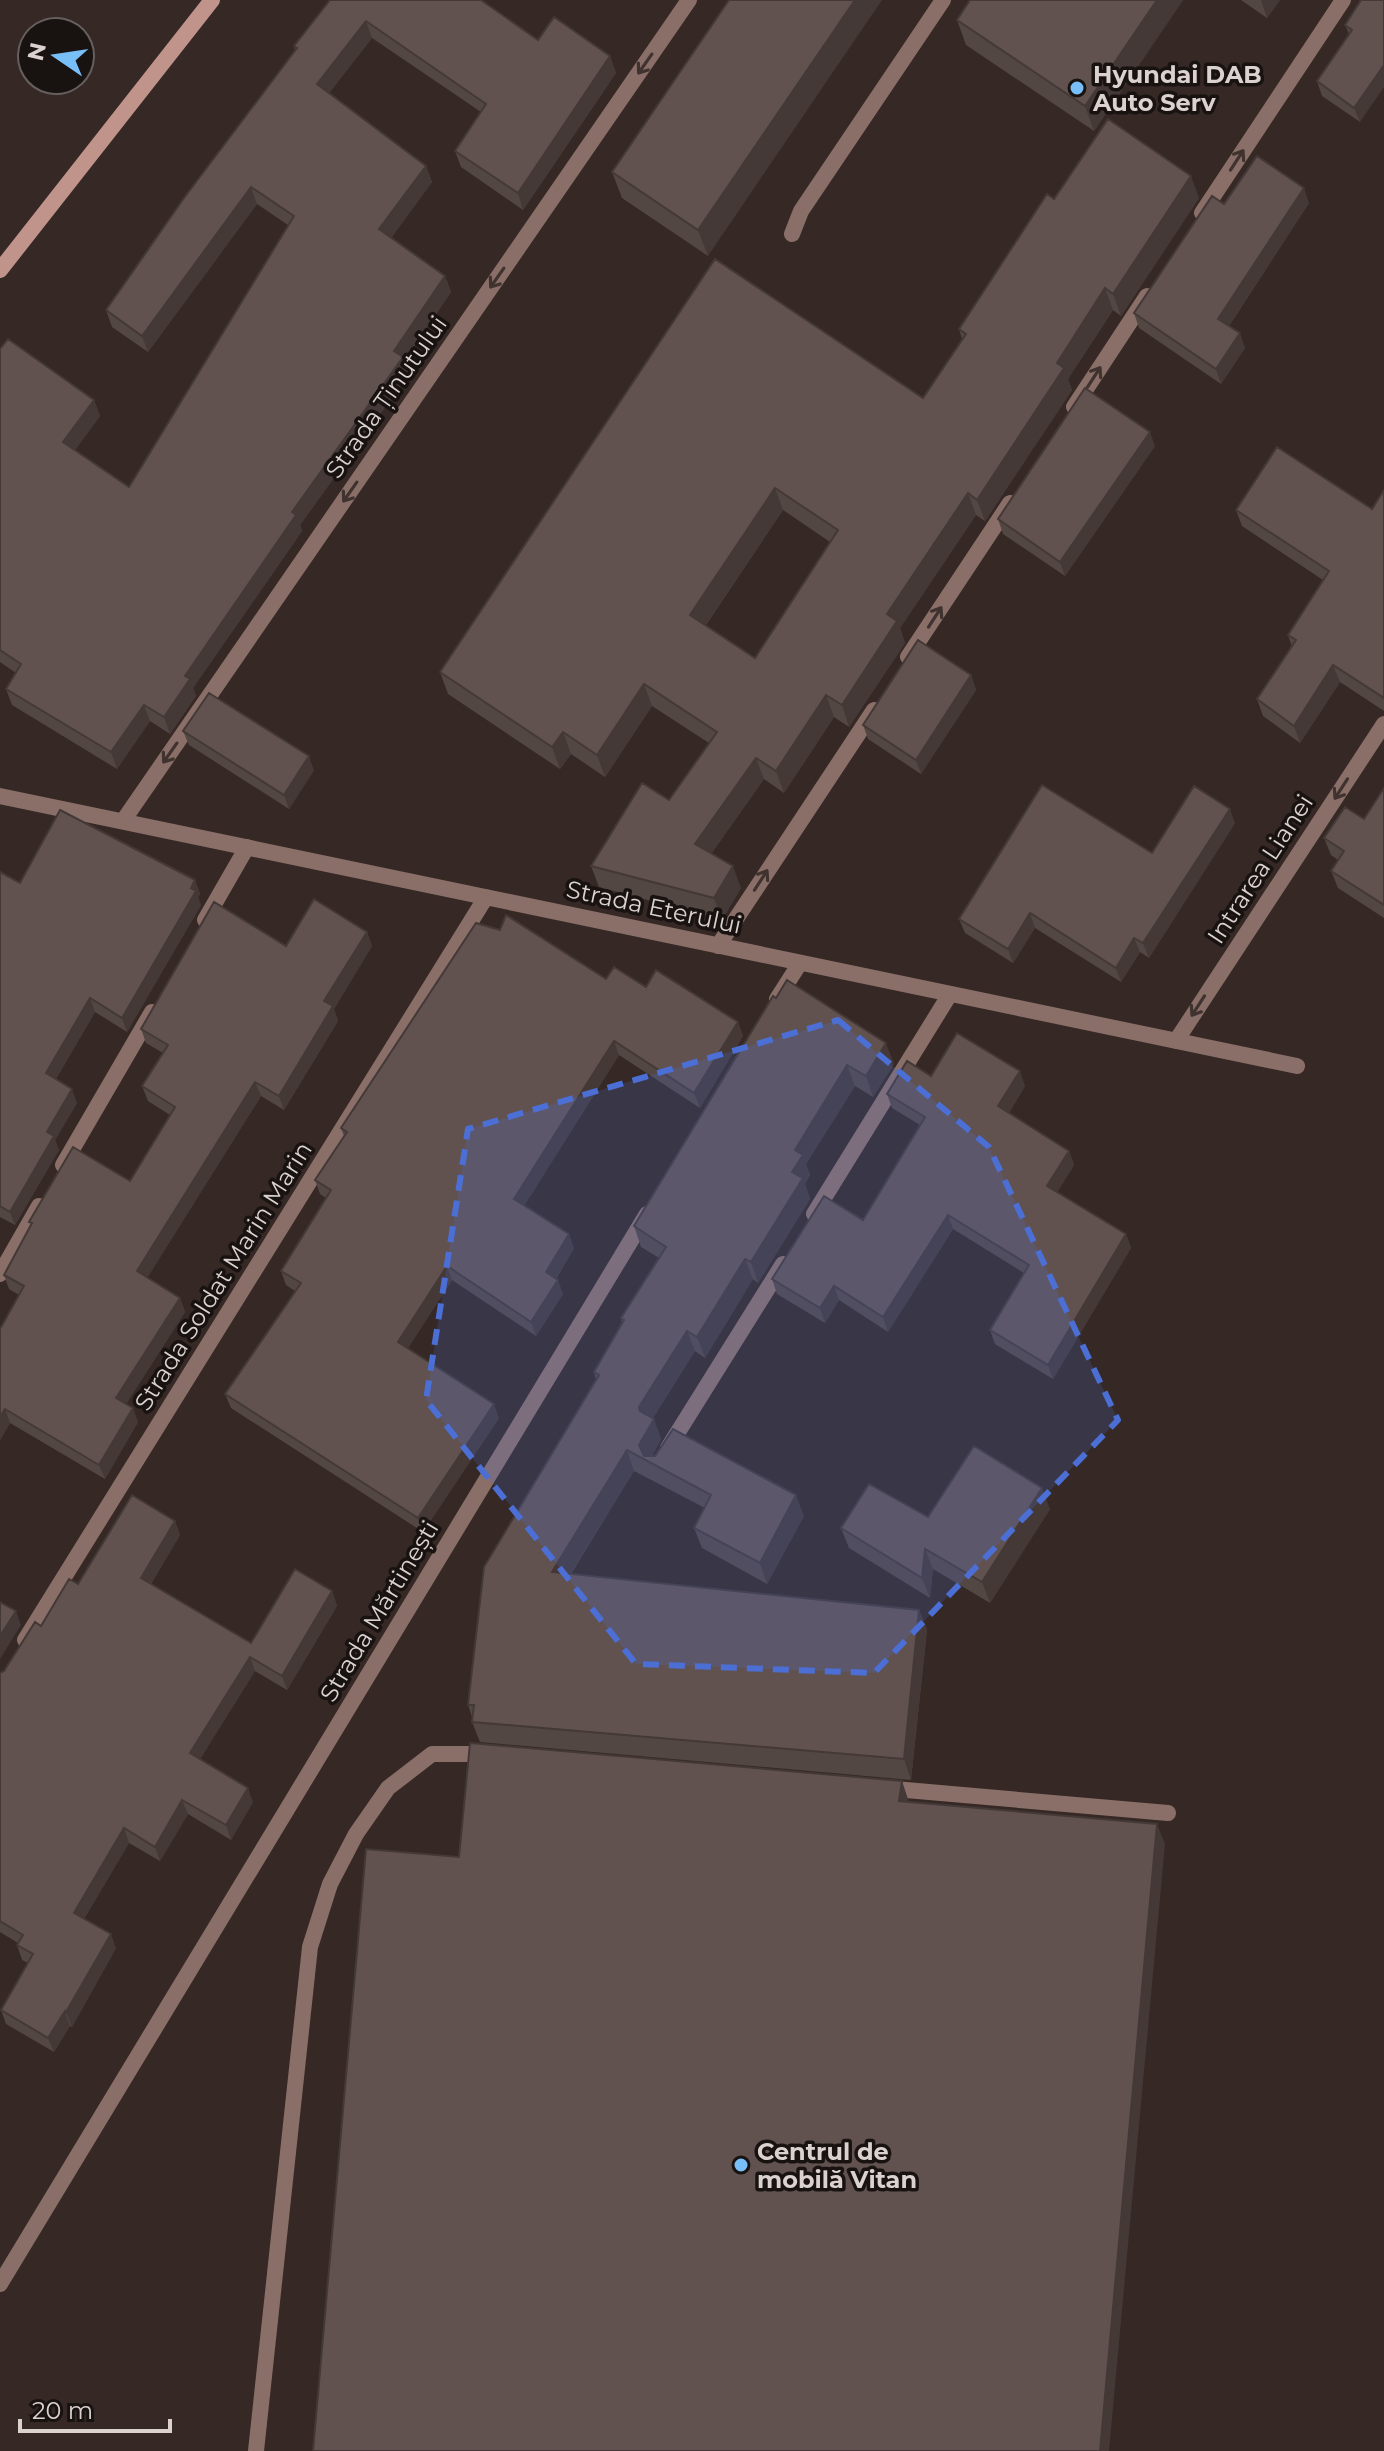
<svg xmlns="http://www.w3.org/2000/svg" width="1384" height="2451" viewBox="0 0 1384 2451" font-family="Montserrat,sans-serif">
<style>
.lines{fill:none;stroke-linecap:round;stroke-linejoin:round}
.lane{stroke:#8a6f68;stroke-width:16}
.street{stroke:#8a6f68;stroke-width:16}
.secondary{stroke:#c0948a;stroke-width:16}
.wall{fill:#534744;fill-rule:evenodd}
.shaded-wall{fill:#443937}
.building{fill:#61524f;stroke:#443937;stroke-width:2;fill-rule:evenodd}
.oneway{stroke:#40332f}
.marked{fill:#4c6fd6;fill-opacity:0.2;stroke:#4c6fd6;stroke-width:6;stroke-dasharray:16 10;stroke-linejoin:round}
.poi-dot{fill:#78bff7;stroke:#181311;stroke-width:3}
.labels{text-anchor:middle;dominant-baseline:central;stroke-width:7;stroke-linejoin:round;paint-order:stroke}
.poi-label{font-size:24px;font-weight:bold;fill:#dbd2d0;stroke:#181311;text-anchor:start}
.street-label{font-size:24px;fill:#dbd2d0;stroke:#181311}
</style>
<rect width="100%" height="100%" fill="#352825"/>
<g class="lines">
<path class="lane" d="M792,234L801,211L943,0
M883,1788L1168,1813
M256,2451L310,1947L330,1884L356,1834L388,1788L432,1754H490"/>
<path class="street" d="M1202,213L1343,0
M1074,407L1147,296
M908,657L1010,503
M0,796L1297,1066
M123,821L689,0
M205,920L247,847
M718,946L874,710
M777,999L800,963
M1176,1041L1384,724
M63,1165L152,1012
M814,1214L950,994
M0,1274L39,1206
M668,1448L783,1264
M25,1640L486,897
M0,2284L647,1214"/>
<path class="secondary" d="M0,270L212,0"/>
</g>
<path class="wall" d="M330,0L538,40L610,56L616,73L523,210L461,167L455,151L481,112L372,38L329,93L426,166L432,182L391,238L445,276L451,292L404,361L409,374L300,525L302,531L193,688L196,696L170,734L150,721L117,769L12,705L6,689L16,673L0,662V349L94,400L100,416L75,450L129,487L288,225L257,204L148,352L112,327L106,310L295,50L294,46Z
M729,0L708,256L622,198L612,172Z
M1183,0L1094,131L966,45L957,20Z
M1241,0H1280L1267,18Z
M1361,0L1360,122L1322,96L1317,81L1349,34L1345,25Z
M1199,198L1121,316L1113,310L1068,379L1072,390L985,521L976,515L900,628L905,643L849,727L834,717L784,793L764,779L711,854L741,888L722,920L599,887L591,866L669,800L709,743L652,706L605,777L571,754L560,769L448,694L440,672L923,398L962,339L959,329L1054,199ZM783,510L830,542L755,658L706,625Z
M1309,203L1229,326L1245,348L1221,384L1139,328L1134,313L1224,204Z
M1155,446L1065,576L1003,534L998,519Z
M1384,490V711L1340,682L1300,743L1263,716L1257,699L1292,647L1288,635L1323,580L1242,526L1236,510L1372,509Z
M971,675L976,690L921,774L868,739L863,725Z
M183,731L314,770L289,809L189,745Z
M1384,788V918L1338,888L1331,871L1338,860L1331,855L1324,838L1364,819Z
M1235,823L1149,958L1140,952L1121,982L1035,928L1013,963L965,933L959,919Z
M0,872L20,883L195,880L200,894L198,897L201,905L127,1032L95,1012L56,1079L77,1103L55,1140L59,1150L15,1225L0,1217Z
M367,932L372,946L334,1009L338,1021L284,1110L261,1096L147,1278L180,1298L185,1312L126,1404L138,1422L105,1479L10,1423L0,1440V1329L19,1295L9,1289L4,1275L31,1225L29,1222L130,1181L170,1115L148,1101L142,1086L163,1053L146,1043L141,1029L286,946Z
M606,979L646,987L738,1022L743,1036L700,1108L619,1055L524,1206L574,1248L556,1279L563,1294L536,1336L452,1280L408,1348L499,1418L423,1532L231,1408L225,1394L295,1291L286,1285L281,1271L326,1198L320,1194L315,1180L344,1136L341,1128Z
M773,996L894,1064L873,1097L855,1086L806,1164L810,1175L805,1184L810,1199L758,1283L753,1279L705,1358L695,1351L653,1418L661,1439L652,1456L804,1516L767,1584L702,1548L694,1528L705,1508L634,1471L571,1574L919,1610L927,1630L911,1780L480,1742L472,1722V1717L468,1705L596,1380L594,1372L622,1323L621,1318L659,1258L641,1247L634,1226Z
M931,1076L1025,1086L1009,1113L1069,1151L1074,1165L1057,1192L1126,1234L1131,1248L1053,1379L995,1344L990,1330L1024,1273L953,1229L888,1332L839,1300L825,1323L777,1294L772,1279L863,1220L920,1125L892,1108L887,1094Z
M1050,1509L990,1603L933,1569L930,1598L849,1548L841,1528Z
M175,1521L180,1535L151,1584L251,1643L332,1591L337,1606L287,1690L255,1671L200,1759L253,1802L231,1840L188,1814L160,1861L129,1843L84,1919L116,1948L72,2027L70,2026L54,2052L6,2024L1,2010L28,1963L22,1960L17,1945L18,1943L0,1932V1673L4,1671L78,1584Z"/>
<path class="shaded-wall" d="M855,0H882L708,256L698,230Z
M1157,0H1183L1094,131L1085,106Z
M1261,0H1280L1267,18Z
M366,21L372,38L323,101L317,84Z
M610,56L616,73L523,210L518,193Z
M1384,65V87L1360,122L1354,108Z
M426,166L432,182L385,246L379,229Z
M1191,176L1199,198L1121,316L1113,294Z
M251,187L257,204L148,352L142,336Z
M1304,188L1309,203L1224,333L1218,319Z
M445,276L451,292L404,361L409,374L300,525L302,531L193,688L196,696L170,734L164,717L185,676L292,512L394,351Z
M1105,288L1113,310L1068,379L1072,390L985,521L977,500L1057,363Z
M1240,333L1245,348L1221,384L1216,369Z
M94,400L100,416L69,458L63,442Z
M1150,432L1155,446L1065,576L1060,562Z
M775,488L783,510L698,636L690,615Z
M968,493L976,515L900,628L905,643L849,727L842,705L887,614Z
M1333,665L1340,682L1300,743L1294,726Z
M971,675L976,690L921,774L916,760Z
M644,684L652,706L605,777L597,755Z
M826,695L834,717L784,793L776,771Z
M144,705L150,721L117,769L111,752Z
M563,732L571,754L560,769L552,747Z
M309,756L314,770L289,809L284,795Z
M756,758L764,779L703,865L695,844Z
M1230,809L1235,823L1149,958L1143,943Z
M733,866L741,888L722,920L714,898Z
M195,880L200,894L198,897L201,905L127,1032L122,1018Z
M1030,913L1035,928L1013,963L1008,949Z
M367,932L372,946L334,1009L338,1021L284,1110L279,1096L324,1001Z
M1134,938L1140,952L1121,982L1116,968Z
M90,998L95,1012L51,1087L46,1073Z
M738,1022L743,1036L700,1108L694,1093Z
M614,1041L619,1055L519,1214L514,1199Z
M886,1043L894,1064L873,1097L866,1076Z
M847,1065L855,1086L806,1164L810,1175L805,1184L810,1199L758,1283L751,1262L792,1172L795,1150Z
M1020,1071L1025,1086L1004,1121L998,1106Z
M255,1082L261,1096L142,1286L137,1271Z
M72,1089L77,1103L55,1140L59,1150L15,1225L10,1212L47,1132Z
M1069,1151L1074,1165L1052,1201L1047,1186Z
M948,1215L953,1229L888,1332L883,1317Z
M569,1234L574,1248L551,1286L546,1272Z
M1126,1234L1131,1248L1053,1379L1048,1365Z
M745,1259L753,1279L705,1358L697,1337Z
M447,1266L452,1280L403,1356L398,1342Z
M558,1280L563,1294L536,1336L531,1322Z
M834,1286L839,1300L825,1323L820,1308Z
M180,1298L185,1312L121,1412L116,1398Z
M687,1331L695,1351L647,1428L654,1419L661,1439L649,1462L644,1459L639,1445V1407Z
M494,1404L499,1418L423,1532L418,1518Z
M133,1408L138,1422L105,1479L99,1465Z
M5,1409L10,1423L0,1440V1417Z
M627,1450L634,1471L559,1592L552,1572Z
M1042,1488L1050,1509L990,1603L982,1582Z
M796,1495L804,1516L767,1584L760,1563Z
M175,1521L180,1535L146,1592L141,1578Z
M925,1549L933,1569L930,1598L922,1578Z
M332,1591L337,1606L287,1690L282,1676Z
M919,1610L927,1630L911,1780L904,1759Z
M16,1611L21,1625L0,1659V1636Z
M250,1657L255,1671L195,1767L190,1753Z
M902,1781L909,1802L899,1801Z
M248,1788L253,1802L231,1840L226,1825Z
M182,1800L188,1814L160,1861L155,1847Z
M1157,1824L1165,1844L1109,2451H1100Z
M124,1828L129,1843L79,1927L74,1913Z
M111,1934L116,1948L72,2027L66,2012Z
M65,2011L70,2026L54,2052L48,2038Z"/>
<path class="building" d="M330,0H481L538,40L554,17L610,56L518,193L455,151L486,104L366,21L317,84L426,166L379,229L445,276L394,351L403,357L292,512L296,515L185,676L190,679L164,717L144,705L111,752L6,689L21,664L0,650V349L8,339L94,400L63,442L129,487L294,216L251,187L142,336L106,310L184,198L297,48L294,46Z
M729,0H855L698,230L612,172Z
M970,0H1157L1085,106L957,20Z
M1361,0H1384V65L1354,108L1317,81L1352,30L1345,25Z
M1108,119L1191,176L1113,294L1105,288L1057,363L1064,368L977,500L968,493L887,614L897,621L842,705L826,695L776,771L756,758L695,844L733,866L714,898L591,866L642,783L669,800L717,732L644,684L597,755L563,732L552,747L440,672L715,259L923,398L966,334L959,329L1047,194L1054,199ZM775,488L838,530L755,658L690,615Z
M1257,156L1304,188L1218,319L1240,333L1216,369L1134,313L1212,196L1224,204Z
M1085,388L1150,432L1060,562L998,519Z
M1277,447L1372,509L1384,490V698L1333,665L1294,726L1257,699L1296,640L1288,635L1329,571L1236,510Z
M918,640L971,675L916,760L863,725Z
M209,693L309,756L284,795L183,731Z
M1042,785L1152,853L1194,786L1230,809L1143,943L1134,938L1116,968L1030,913L1008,949L959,919Z
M1384,788V905L1331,871L1344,851L1324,838L1345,807L1364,819Z
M60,810L195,880L191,888L196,891L122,1018L90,998L46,1073L72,1089L47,1132L54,1136L10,1212L0,1206V872L20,883Z
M314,899L367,932L324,1001L333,1006L279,1096L255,1082L137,1271L180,1298L116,1398L133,1408L99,1465L5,1409L0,1417V1329L24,1286L4,1275L32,1223L29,1222L73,1147L130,1181L175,1107L142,1086L168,1045L141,1029L214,902L286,946Z
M506,915L606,979L614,967L646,987L656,970L738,1022L694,1093L614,1041L514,1199L569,1234L546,1272L558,1280L531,1322L447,1266L398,1342L494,1404L418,1518L225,1394L301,1283L281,1271L331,1190L315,1180L347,1132L341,1128L476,923L500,930Z
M787,980L886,1043L866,1076L847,1065L795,1150L803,1155L792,1172L803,1178L751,1262L745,1259L697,1337L687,1331L639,1407L640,1411L654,1419L639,1445L644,1456H655L673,1429L796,1495L760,1563L694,1528L711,1495L627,1450L552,1572L919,1610L904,1759L472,1722L474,1705H468L484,1567L599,1375L594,1372L624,1320L621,1318L666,1247L634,1226L773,996L776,998Z
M957,1033L1020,1071L998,1106L1069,1151L1047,1186L1126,1234L1048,1365L990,1330L1029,1265L948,1215L883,1317L834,1286L820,1308L772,1279L824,1196L863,1220L925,1117L887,1094L907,1061L931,1076Z
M974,1446L1042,1488L982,1582L925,1549L922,1578L841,1528L869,1484L928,1517Z
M132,1495L175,1521L141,1578L251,1643L295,1569L332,1591L282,1676L250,1657L190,1753L248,1788L226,1825L182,1800L155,1847L124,1828L74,1913L111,1934L66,2012L65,2011L48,2038L1,2010L33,1954L17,1945L23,1935L0,1921V1673L4,1671L35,1622L41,1626L69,1579L78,1584Z
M0,1602L16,1611L0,1636Z
M470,1743L902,1781L899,1801L1157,1824L1100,2451H313L366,1849L459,1857Z"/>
<defs><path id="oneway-shaft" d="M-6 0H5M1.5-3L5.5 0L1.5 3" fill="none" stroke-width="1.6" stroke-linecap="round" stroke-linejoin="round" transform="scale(2)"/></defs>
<g class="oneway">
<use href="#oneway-shaft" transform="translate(645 64) rotate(125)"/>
<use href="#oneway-shaft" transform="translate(1237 160) rotate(-57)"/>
<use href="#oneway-shaft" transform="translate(497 278) rotate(125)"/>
<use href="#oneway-shaft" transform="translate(1094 377) rotate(-57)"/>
<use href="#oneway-shaft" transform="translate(350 492) rotate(125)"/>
<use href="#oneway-shaft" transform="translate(935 617) rotate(-57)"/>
<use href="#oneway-shaft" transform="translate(170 753) rotate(125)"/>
<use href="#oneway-shaft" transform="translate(1341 789) rotate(123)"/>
<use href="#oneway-shaft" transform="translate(761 880) rotate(-57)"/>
<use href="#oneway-shaft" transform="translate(1198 1006) rotate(123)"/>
</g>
<path class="marked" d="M838,1020L989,1147L1118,1420L874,1673L636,1664L426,1400L468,1129Z"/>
<g class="poi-dot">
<circle cx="1077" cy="88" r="8"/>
<circle cx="741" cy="2165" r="8"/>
</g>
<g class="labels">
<g class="poi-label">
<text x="1093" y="74">Hyundai DAB<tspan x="1093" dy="28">Auto Serv</tspan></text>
<text x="757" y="2151">Centrul de<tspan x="757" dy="28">mobilă Vitan</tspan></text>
</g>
<g class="street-label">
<text transform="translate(386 397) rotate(-55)">Strada Ținutului</text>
<text transform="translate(1260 869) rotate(-57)">Intrarea Lianei</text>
<text transform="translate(654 907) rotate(12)">Strada Eterului</text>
<text transform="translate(223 1276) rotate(-58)">Strada Soldat Marin Marin</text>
<text transform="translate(379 1611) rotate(-59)">Strada Mărtinești</text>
</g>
</g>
<g transform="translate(56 56) rotate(283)"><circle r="38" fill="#181311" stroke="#665f5d" stroke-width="2"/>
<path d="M0-6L14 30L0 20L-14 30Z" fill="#78bff7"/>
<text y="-12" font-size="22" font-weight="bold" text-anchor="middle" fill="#dbd2d0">N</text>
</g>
<path d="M20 2419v12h150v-12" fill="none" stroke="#dbd2d0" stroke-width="4"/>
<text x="32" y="2419" font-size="24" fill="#dbd2d0" stroke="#181311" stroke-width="6" paint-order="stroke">20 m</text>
</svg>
